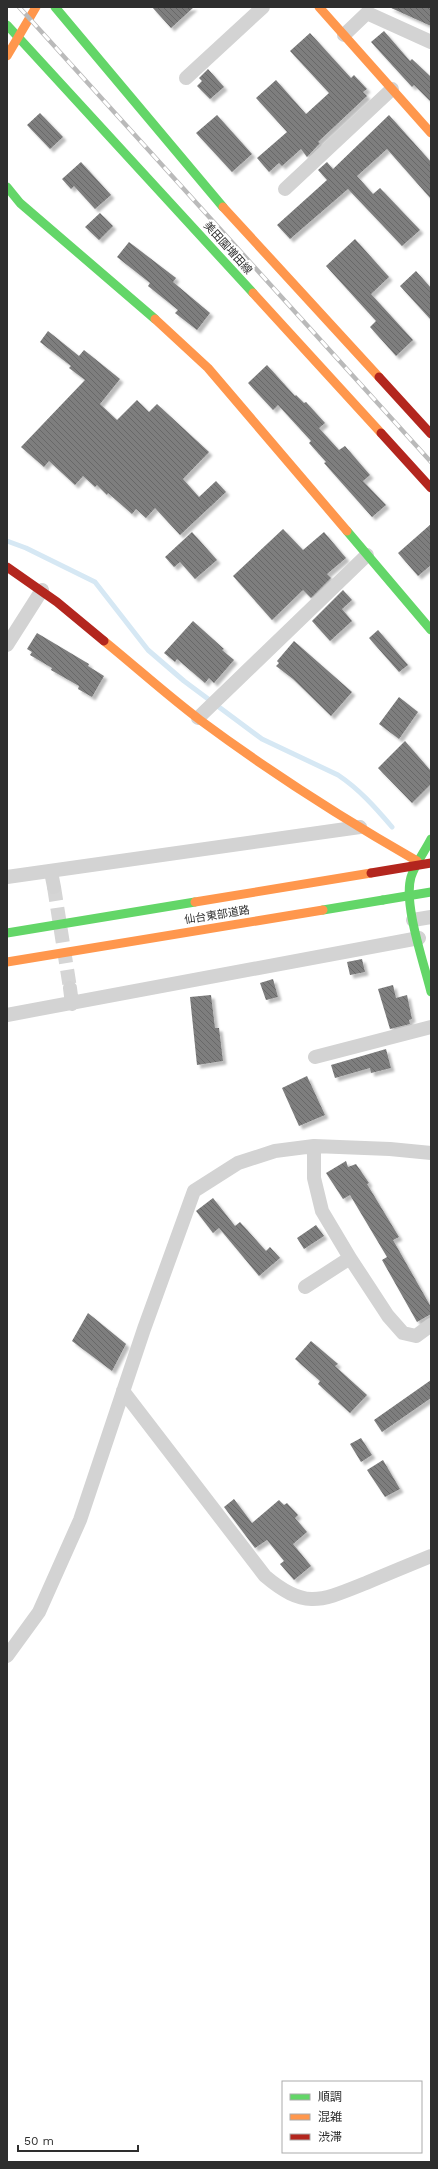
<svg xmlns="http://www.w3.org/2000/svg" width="438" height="2169" viewBox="0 0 438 2169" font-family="'Work Sans','Noto Sans JP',sans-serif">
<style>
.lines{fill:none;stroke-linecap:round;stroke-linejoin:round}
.stream{stroke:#d6e8f4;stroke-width:5}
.building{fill:url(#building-back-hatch);filter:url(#shadow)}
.street-tunnel{stroke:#d5d5d5;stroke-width:14;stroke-dasharray:14 7;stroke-linecap:butt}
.street{stroke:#d3d3d3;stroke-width:14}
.fast{stroke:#63d668;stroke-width:9}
.slow{stroke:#ff974d;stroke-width:9}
.jam{stroke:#b3261e;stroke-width:9}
.rail-casing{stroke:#bababa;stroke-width:4.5}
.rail{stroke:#fff;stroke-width:3;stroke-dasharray:9;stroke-linecap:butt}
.fast-bridge{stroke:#63d668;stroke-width:9}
.jam-bridge{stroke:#b3261e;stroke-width:9}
.labels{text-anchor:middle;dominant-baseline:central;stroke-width:4;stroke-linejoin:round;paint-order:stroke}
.street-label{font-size:11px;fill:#2e2e2e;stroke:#fff}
</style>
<defs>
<pattern id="building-back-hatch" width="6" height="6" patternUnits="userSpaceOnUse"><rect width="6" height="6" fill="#7e7e7e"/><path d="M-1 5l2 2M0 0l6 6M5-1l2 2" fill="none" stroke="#686868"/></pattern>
<filter id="shadow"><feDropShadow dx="3.5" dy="3.5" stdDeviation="1" flood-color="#0004"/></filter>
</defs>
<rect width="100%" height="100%" fill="#fff"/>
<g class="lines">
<path class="stream" d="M7,541L26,548L95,582L148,650L184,681L262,739L338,775C359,789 375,807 392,827"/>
</g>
<path class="building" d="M152,7H194L171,28Z
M389,7H431V26Z
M384,31L410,61L412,59L431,77V102L414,85L412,87L371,42Z
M310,33L351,78L354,75L367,89L363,92L367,96L318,142L320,143L307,157L301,149L282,166L279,163L269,172L257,158L287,132L256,98L276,80L306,114L329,93L290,51Z
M208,69L224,87L210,99L197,86L202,81L199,78Z
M40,113L63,137L50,149L27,125Z
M217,115L252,154L232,172L196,133Z
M389,115L431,162V199L387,149L357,176L373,194L380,188L420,230L402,246L348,189L290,239L277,225L327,180L318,170L327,162L333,169Z
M81,162L111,195L95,209L74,186L71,189L62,179Z
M100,213L113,226L99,240L85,227Z
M355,239L389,277L371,294L413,340L396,356L370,327L376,321L326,266Z
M129,242L176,278L173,282L210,313L197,330L175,313L178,310L148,286L150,283L117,257Z
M416,271L431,288V320L400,286Z
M48,331L79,356L84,350L120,379L100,404L117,420L137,400L149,412L157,404L209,452L183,479L199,497L216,481L226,492L180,535L155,508L146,518L136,509L132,514L108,493L107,495L97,485L95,487L83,476L75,485L49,461L44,467L21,447L85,380L69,368L71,366L40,342Z
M267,365L295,396L296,395L304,403L306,402L325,423L319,428L339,450L345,446L370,475L363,481L386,505L372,517L324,463L326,462L309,443L311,441L278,405L273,410L248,383Z
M431,524V565L418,576L398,553Z
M283,529L303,550L324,532L346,558L327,574L331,578L311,598L303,590L272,620L233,576Z
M192,532L217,560L195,579L180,562L174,567L165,557Z
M343,590L352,600L342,609L352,621L330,641L312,621Z
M193,621L224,649L222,650L234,660L214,683L209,678L205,683L177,659L175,662L164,653Z
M378,630L408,665L399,672L369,638Z
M37,633L89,664L88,666L104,676L92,697L78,689L79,686L51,670L52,668L30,655L32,652L27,649Z
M294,641L352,692L331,716L293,679L276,666L279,663L277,661Z
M399,697L418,712L399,739L379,724Z
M405,741L431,771V784L412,803L378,768Z
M362,959L365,972L350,975L347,962Z
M273,979L278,997L266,1000L260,983Z
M393,985L396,998L407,995L412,1019L409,1020L410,1024L390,1029L378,989Z
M211,995L215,1028H219L223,1061L197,1065L190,997Z
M386,1049L391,1068L371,1073L370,1068L335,1078L331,1065Z
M307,1076L325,1115L299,1126L282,1088Z
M346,1161L348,1167L356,1164L369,1183L367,1184L399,1237L393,1240L431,1307V1314L417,1322L382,1260L387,1257L350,1195L343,1199L326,1173Z
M213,1198L235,1226L240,1222L266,1251L270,1247L280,1258L259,1276L219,1228L213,1233L196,1211Z
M316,1225L324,1236L304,1249L297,1238Z
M88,1313L126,1344L112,1371L72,1341Z
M311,1341L338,1364L335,1366L367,1395L350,1413L318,1384L320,1381L295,1359Z
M431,1380V1398L382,1432L374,1420Z
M361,1438L372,1455L361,1462L350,1444Z
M383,1460L400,1489L385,1497L367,1470Z
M234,1499L252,1523L279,1500L284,1505L287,1503L298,1515L295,1518L307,1532L293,1544L311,1566L294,1580L280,1564L284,1561L267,1540L255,1548L224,1507Z"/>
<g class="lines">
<path class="street-tunnel" d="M54,887L70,988"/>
<path class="street" d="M344,35L367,13L431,42
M186,78L263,7
M285,189L392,89
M7,645L42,590
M198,718L367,555
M51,872L54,887
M7,877L360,827
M413,920L431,917
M70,988L72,1004
M7,1015L419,938
M315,1057L431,1027
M314,1146V1178L322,1211L350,1258L388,1316L403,1333L416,1336L431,1325
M305,1287L350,1258
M123,1391L265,1576C305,1610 321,1601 366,1583C387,1574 409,1565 431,1556
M7,1656L39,1612L80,1520L144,1329L194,1191L238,1163L275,1151L314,1146L390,1149L431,1153"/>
<path class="fast" d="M55,7L223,207
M7,25L253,293
M7,187L20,203L155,319
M347,531L431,630
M431,839C425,851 415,864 411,877C403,904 424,963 431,992
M323,910L383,900
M7,933L195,902"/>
<path class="slow" d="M319,7L431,133
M7,56L36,7
M223,207L379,377
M253,293L381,433
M155,319L208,368L347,531
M104,641C136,667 167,695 200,720C270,772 342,818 417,861
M195,902L371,873
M7,962L323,910"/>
<path class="jam" d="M379,377L431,434
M381,433L431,488
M7,567L57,602L104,641"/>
<g class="rail-casing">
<path id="rail" d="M19,7L431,462"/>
</g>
<use href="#rail" class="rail"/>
<path class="fast-bridge" d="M383,900L431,892"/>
<path class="jam-bridge" d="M371,873L431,863"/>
</g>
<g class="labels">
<g class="street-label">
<text transform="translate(228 248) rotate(48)">美田園増田線</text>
<text transform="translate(217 915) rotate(-9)">仙台東部道路</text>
</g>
</g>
<rect width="438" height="2169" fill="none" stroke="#2e2e2e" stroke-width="16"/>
<rect x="282" y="2081" width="140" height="72" fill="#ffffff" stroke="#ababab"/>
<rect x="290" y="2094" width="20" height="6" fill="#63d668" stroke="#ababab"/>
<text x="318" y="2101" font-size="12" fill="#2e2e2e">順調</text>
<rect x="290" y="2114" width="20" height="6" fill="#ff974d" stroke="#ababab"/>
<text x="318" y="2121" font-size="12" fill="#2e2e2e">混雑</text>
<rect x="290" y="2134" width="20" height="6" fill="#b3261e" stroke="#ababab"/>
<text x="318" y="2141" font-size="12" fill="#2e2e2e">渋滞</text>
<path d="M18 2145v6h120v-6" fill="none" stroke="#2e2e2e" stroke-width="2"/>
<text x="24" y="2145" font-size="12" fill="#2e2e2e" stroke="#ffffff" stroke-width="3" paint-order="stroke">50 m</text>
</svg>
